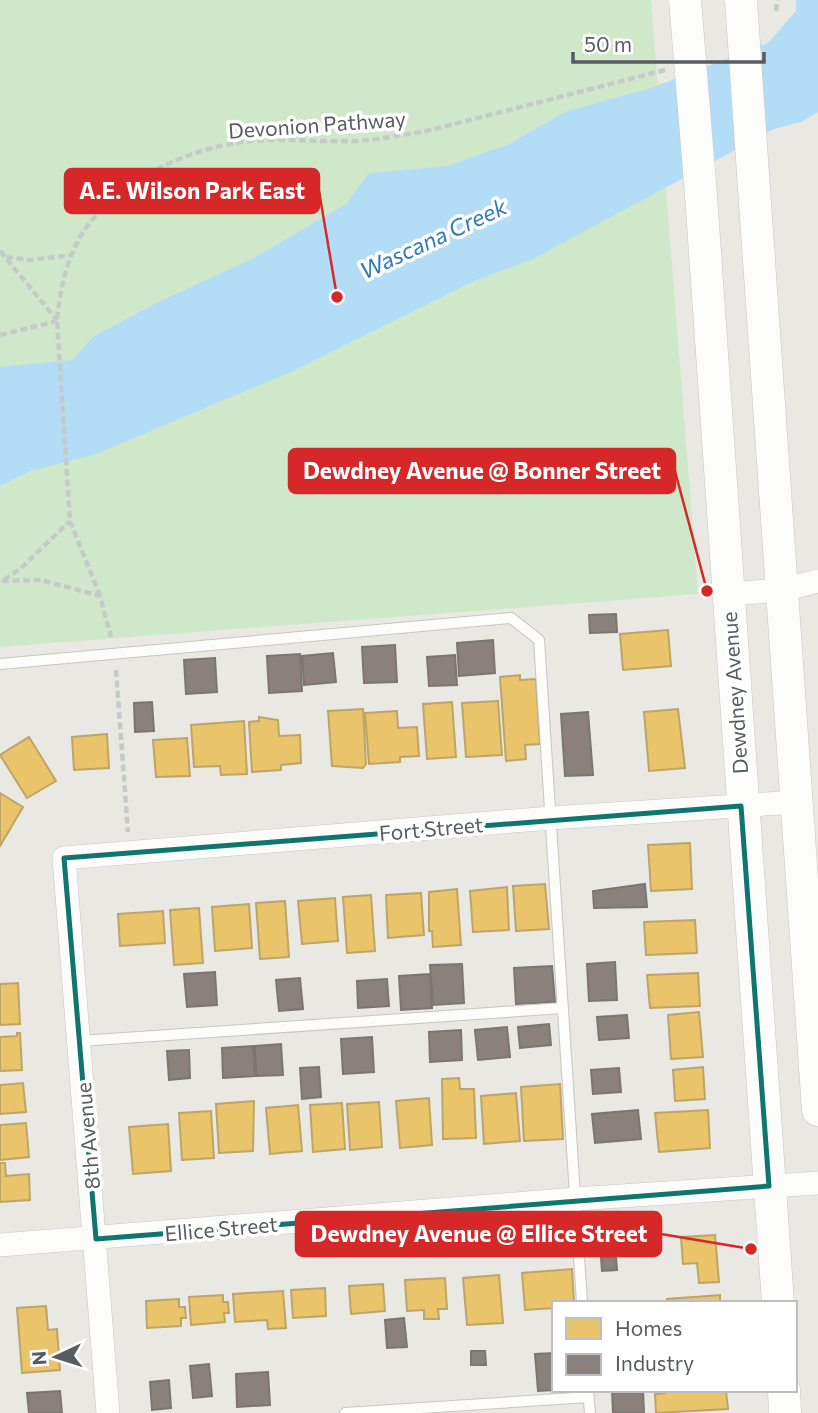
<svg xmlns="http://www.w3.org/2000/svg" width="818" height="1413" viewBox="0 0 818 1413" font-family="Commissioner,sans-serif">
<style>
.green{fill:#cfe8ca}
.water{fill:#b3ddf6}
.homes{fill:#e9c46a;stroke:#bda567;stroke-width:2}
.industry{fill:#8a817c;stroke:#7b7674;stroke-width:2}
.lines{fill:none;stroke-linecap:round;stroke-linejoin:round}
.service-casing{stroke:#c6c6c4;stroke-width:12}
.minor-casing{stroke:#c6c6c4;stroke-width:24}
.secondary-casing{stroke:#c7c7c7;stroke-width:33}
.path{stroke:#c5ccc8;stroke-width:4.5;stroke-dasharray:7 3.5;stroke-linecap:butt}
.service{stroke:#fcfcfb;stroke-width:10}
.minor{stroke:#fcfcfb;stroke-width:23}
.secondary{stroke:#fcfcfb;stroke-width:32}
.secondary-bridge-casing{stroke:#c7c7c7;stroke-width:33;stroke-linecap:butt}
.secondary-bridge{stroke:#fcfcfb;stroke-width:32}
.marked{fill:none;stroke:#0f766e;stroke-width:5;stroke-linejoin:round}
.labels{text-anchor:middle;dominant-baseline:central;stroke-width:7;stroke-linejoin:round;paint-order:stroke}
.street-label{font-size:21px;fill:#575c61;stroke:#fff}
.water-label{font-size:23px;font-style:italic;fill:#2f7abb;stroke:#fff}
.leader{fill:none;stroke:#d62828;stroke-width:2.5}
.callout-dot{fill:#d62828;stroke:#fff;stroke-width:2.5}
.callout{fill:#d62828;stroke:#d62828;stroke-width:2.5}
.callout-label{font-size:23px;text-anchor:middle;font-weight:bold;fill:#fff}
</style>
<rect width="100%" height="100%" fill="#eae8e2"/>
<path class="green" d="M0,0H651L698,594L0,647Z"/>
<path class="water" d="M796,0H818V112L801,122L774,129L533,259L474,281L293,371L96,454L30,471L0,486V367L72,360L93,337L156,303L254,258L346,204L369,173L448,166L509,144L567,111L651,88L768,43L796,11Z"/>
<path class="homes" d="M668,630L671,666L623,670L620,634Z
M520,675V680L536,679L540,744L525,745L526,759L506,761L500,677Z
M498,701L502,755L466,757L462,703Z
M452,702L456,757L427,759L423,704Z
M363,709L366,764L363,768L332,766L328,711Z
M678,709L685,768L649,771L644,712Z
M397,711L398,728L417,727L419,756L400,757V762L369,764L365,713Z
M259,717L278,720L279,736L300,735L301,763L281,765V770L252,772L249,722L259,721Z
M244,721L247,774L221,775L220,766L194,767L191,725Z
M107,734L109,768L74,770L72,737Z
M29,737L56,781L27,798L0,755Z
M187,738L190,776L156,777L153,740Z
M0,793L23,807L0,846Z
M690,843L692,889L651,891L648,845Z
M545,884L549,929L516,931L513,886Z
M507,887L509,930L473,932L470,891Z
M457,889L461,945L433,947L432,931H429V892Z
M421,893L424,935L388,938L386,895Z
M371,895L375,951L347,953L343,897Z
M335,898L338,941L302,944L298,901Z
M285,901L289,957L260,959L256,903Z
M249,904L252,948L215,951L212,907Z
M199,908L203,963L174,965L170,910Z
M163,911L165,943L120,946L118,914Z
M695,920L697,953L646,955L644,922Z
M698,973L700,1006L650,1008L647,975Z
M18,983L20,1024L0,1025V984Z
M699,1012L703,1057L671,1059L668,1015Z
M17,1033H20L22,1070L0,1071V1037L17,1036Z
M703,1067L705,1099L675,1101L673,1070Z
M459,1078L460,1089H474L476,1138L443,1139L442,1079Z
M23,1083L26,1112L0,1114V1085Z
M560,1084L563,1139L524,1141L521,1087Z
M516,1093L520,1141L484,1144L481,1096Z
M429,1098L432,1145L400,1148L396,1101Z
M254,1101L253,1151L219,1153L216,1104Z
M379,1102L382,1147L350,1150L347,1104Z
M342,1103L345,1149L313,1152L310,1105Z
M298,1105L302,1151L270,1154L266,1108Z
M708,1110L710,1148L659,1152L655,1113Z
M211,1111L214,1158L182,1160L179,1113Z
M26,1123L29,1157L0,1160V1125Z
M168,1124L171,1171L133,1174L129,1127Z
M0,1163H5L6,1176L29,1174L30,1200L0,1202Z
M715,1235L719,1282L699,1283L697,1263L683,1264L681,1237Z
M572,1269L574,1303H554V1308L525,1310L522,1273Z
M499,1275L503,1323L467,1325L463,1278Z
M445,1278L447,1309H438L439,1319H424V1310L407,1311L405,1280Z
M383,1284L385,1311L351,1314L349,1286Z
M325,1288L326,1316L293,1318L291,1290Z
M283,1291L286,1328L268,1329L267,1320L235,1322L233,1294Z
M223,1295V1302H228L229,1313H224L225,1322L191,1325L189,1297Z
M720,1295V1303H667V1299Z
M179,1299V1307H185L186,1318H181V1326L147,1328L146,1301Z
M46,1306L48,1330L57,1329L60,1370L22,1373L17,1308Z
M665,1390L726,1391L728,1409L656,1413L655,1394L665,1393Z"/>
<path class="industry" d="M616,614L617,632L590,633L589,615Z
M493,640L495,673L459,676L457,643Z
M395,645L397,682L364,683L362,647Z
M333,653L336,682L304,685L302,656Z
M300,654L302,691L269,693L267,656Z
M455,655L457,685L429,686L427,657Z
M215,658L217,692L186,694L184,660Z
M152,702L154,731L135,732L134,703Z
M588,712L593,775L565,776L561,714Z
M645,884L647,907L594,908L593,891Z
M615,962L617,1000L589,1001L587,964Z
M462,964L464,1003L433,1005L430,965Z
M552,966L555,1002L516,1004L514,968Z
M215,972L217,1005L187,1007L184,974Z
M430,974L432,1008L401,1010L399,976Z
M300,978L303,1009L279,1011L276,980Z
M387,979L389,1006L358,1008L357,981Z
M627,1015L629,1038L599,1040L597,1017Z
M549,1024L551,1045L520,1048L518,1027Z
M507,1027L510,1057L478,1060L475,1030Z
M461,1030L462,1060L430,1062L429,1032Z
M372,1037L374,1072L343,1074L341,1039Z
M281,1044L283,1075L256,1076L255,1046Z
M253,1046L255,1076L223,1078L222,1048Z
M189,1050L190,1078L169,1080L167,1051Z
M319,1067L321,1097L302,1099L300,1068Z
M619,1068L621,1092L593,1094L591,1070Z
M638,1110L641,1139L595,1143L592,1114Z
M616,1257L617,1270L602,1271L601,1258Z
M404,1318L407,1347L387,1348L385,1320Z
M471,1351H485L486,1365H471Z
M554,1353L555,1390L538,1391L535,1354Z
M209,1364L212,1396L193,1398L190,1366Z
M268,1372L270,1405L237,1407L236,1374Z
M169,1380L171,1408L152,1410L150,1382Z
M612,1390H643L644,1413H613Z
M60,1391L62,1413H29L27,1393Z"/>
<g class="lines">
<g class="service-casing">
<path id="service" d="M0,664L511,618L539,640L582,1303
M80,1041L563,1008
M588,1391L590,1413
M345,1413L589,1397"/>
</g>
<g class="minor-casing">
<path id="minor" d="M728,594L783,590L818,581
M0,1245L576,1199L818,1183
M108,1413L64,858L551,818L798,802"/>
</g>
<g class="secondary-casing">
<path id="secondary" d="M753,174L818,1110
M701,195L778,1303
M784,1390L785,1413"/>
</g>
<path class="path" d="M776,11L777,0
M0,251L57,320
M6,257L30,260L72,255
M0,335L57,321
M4,580L21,568L70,521
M2,581L41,580L100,596L111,637
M100,596L70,521L57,321C60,290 66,260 82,234C116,180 190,147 251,141C283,138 315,142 348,141C374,141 401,135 427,131L665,70
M116,670L128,832"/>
<use href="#service" class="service"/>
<use href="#minor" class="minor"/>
<use href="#secondary" class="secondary"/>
<g class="secondary-bridge-casing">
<path id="secondary-bridge" d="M685,0L701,195
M741,0L753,174"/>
</g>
<use href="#secondary-bridge" class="secondary-bridge"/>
</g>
<path class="marked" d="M741,806L769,1186L96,1239L64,858Z"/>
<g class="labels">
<g class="street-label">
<text transform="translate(317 124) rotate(-4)">Devonion Pathway</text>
<text transform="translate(734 693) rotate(-94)">Dewdney Avenue</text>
<text transform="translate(431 828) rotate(-5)">Fort Street</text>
<text transform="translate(87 1136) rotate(-95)">8th Avenue</text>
<text transform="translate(221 1228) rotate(-5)">Ellice Street</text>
</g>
<g class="water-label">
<text transform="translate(433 238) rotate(-25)">Wascana Creek</text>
</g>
</g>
<path class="leader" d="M337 297L319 191M707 591L675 471M751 1249L661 1234"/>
<g class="callout-dot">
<circle cx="337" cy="297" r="7"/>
<circle cx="707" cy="591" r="7"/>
<circle cx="751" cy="1249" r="7"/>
</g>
<g class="callout">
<rect x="65" y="169" width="254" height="44" rx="7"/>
<rect x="289" y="449" width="386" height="44" rx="7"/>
<rect x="296" y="1212" width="365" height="44" rx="7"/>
</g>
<g class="callout-label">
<text x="192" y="199">A.E. Wilson Park East</text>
<text x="482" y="479">Dewdney Avenue @ Bonner Street</text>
<text x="479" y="1242">Dewdney Avenue @ Ellice Street</text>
</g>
<rect x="552" y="1301" width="245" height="91" fill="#ffffff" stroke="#bcbec0" stroke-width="2"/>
<rect x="566" y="1318" width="35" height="21" fill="#e9c46a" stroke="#bcbec0" stroke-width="2"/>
<text x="615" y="1336" font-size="21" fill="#575c61">Homes</text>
<rect x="566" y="1354" width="35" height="21" fill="#8a817c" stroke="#bcbec0" stroke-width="2"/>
<text x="615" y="1371" font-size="21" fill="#575c61">Industry</text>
<g transform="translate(56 1357) rotate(266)" stroke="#ffffff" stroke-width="5" paint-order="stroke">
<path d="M0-5L12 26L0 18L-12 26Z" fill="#575c61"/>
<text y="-10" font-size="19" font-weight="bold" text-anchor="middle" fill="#575c61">N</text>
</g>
<path d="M573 52v10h191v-10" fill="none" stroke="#575c61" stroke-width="3.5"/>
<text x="584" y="52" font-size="21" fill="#575c61" stroke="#ffffff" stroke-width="5" paint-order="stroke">50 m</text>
</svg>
